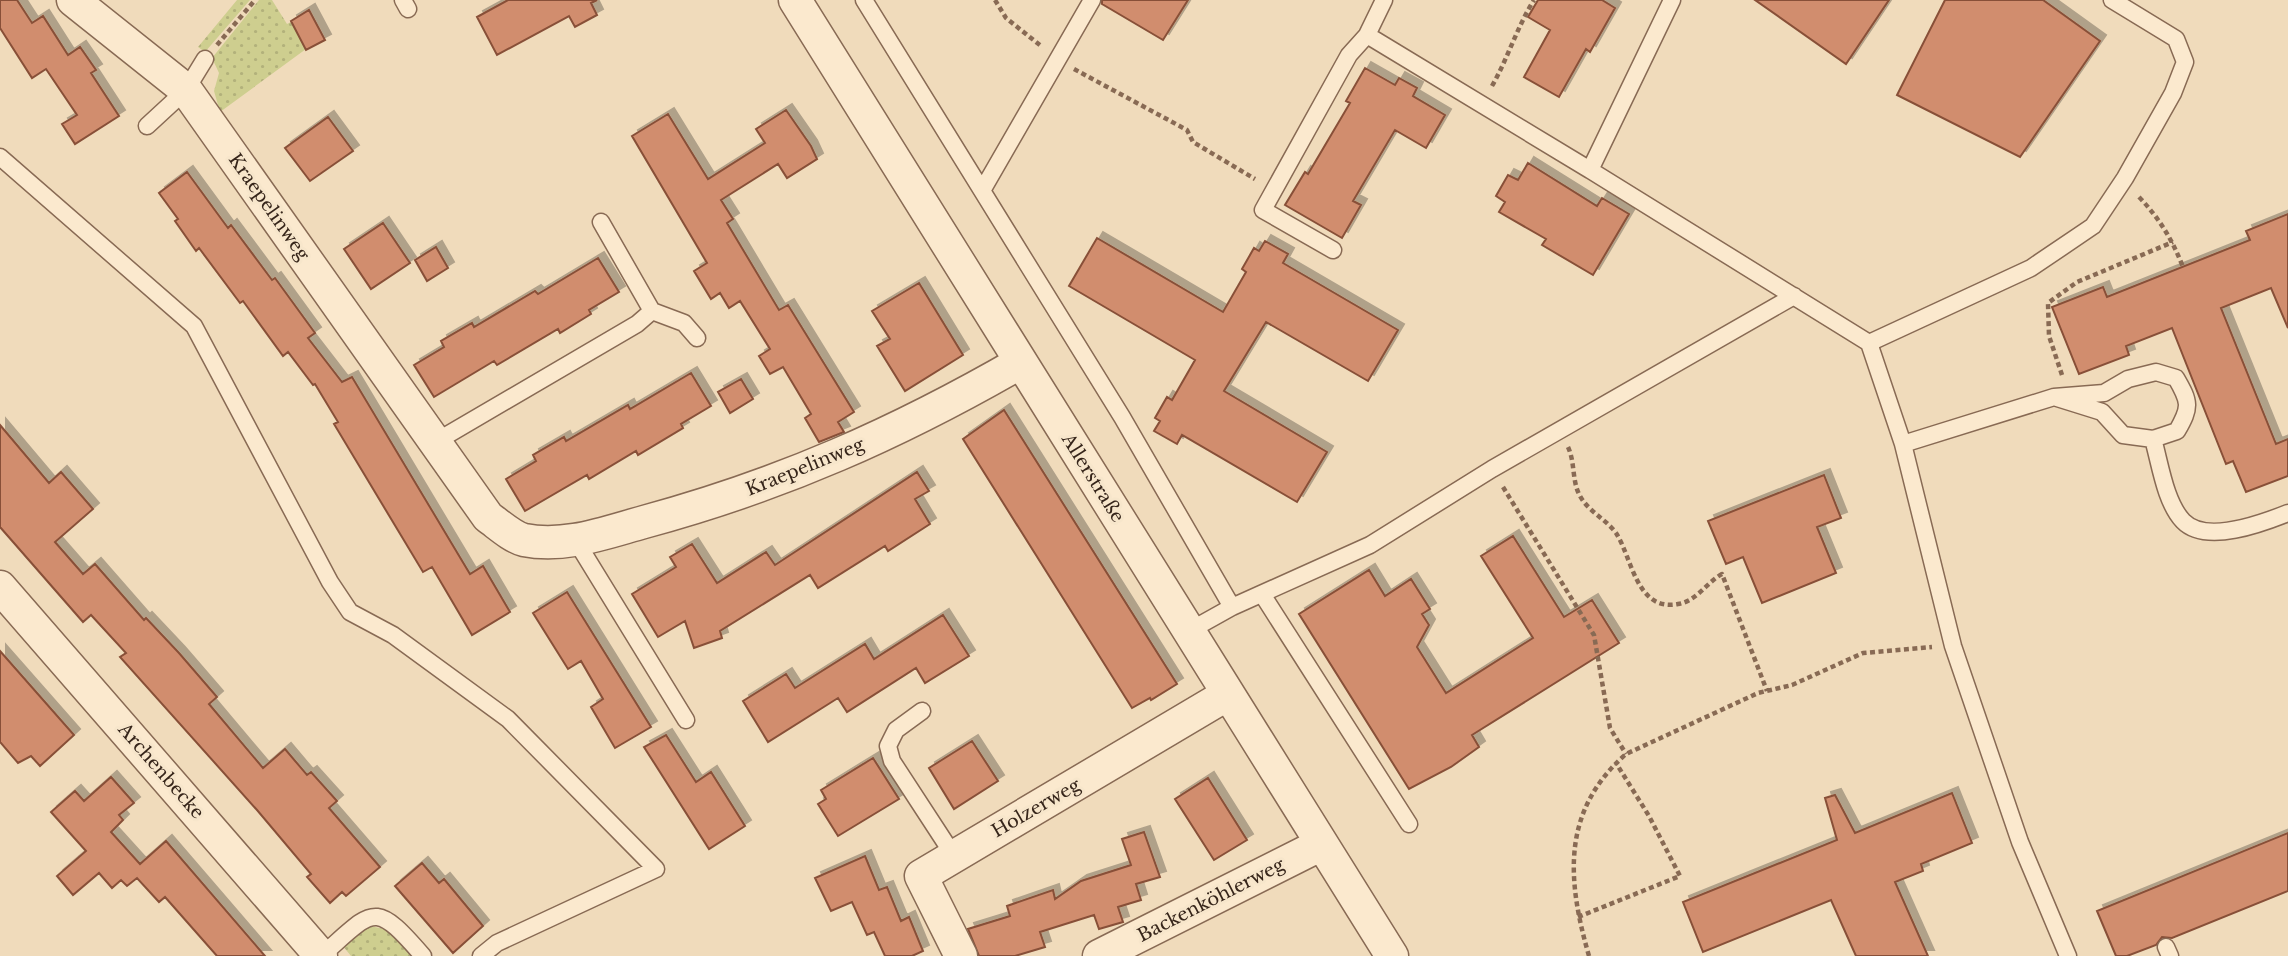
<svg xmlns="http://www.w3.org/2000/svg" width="2288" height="956" viewBox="0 0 2288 956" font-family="'Libre Baskerville',serif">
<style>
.grass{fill:url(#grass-dots)}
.building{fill:#d18d6e;stroke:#885038;stroke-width:2;filter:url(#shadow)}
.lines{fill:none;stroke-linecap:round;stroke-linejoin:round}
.lane-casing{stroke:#886a54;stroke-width:19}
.street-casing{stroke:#886a54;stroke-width:35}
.path{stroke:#886a54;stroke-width:4.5;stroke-dasharray:5 3.5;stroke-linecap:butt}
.lane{stroke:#fbe9ce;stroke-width:16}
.street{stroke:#fbe9ce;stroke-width:32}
.labels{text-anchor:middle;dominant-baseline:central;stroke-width:6;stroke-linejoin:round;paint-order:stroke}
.street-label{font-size:18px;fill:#36251a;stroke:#f7e6cb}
</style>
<defs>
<pattern id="grass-dots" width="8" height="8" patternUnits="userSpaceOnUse" patternTransform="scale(1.75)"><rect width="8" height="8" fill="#cece8f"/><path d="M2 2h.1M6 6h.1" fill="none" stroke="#b2b17b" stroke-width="1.8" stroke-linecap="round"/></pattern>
<filter id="shadow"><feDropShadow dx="6" dy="-6" stdDeviation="0" flood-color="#0004"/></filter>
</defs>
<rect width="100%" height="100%" fill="#f0dbbb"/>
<path class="grass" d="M237,0H250L205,52L198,47Z
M259,0H272L287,24L291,22L306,49L220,112L214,91L219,73L212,58Z
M370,926L389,930L413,956H351L342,945Z"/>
<path class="building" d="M0,0H17L32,23L43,16L68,55L80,47L96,70L91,73L119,116L75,144L62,124L77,115L46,69L32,78L0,28Z
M508,0H597L591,3L597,15L575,27L569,16L497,55L477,17Z
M1102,0H1188L1163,40L1102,4Z
M1538,0H1602L1615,8L1590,52L1586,49L1559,97L1524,77L1550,30L1528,17Z
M1755,0H1889L1846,64Z
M1945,0H2043L2100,41L2020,157L1897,95Z
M309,10L325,40L306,50L291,21Z
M1365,68L1395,85L1399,78L1417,88L1413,96L1445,115L1426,148L1395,130L1353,201L1361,205L1342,238L1285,205L1305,172L1308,174L1350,103L1346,101Z
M786,110L811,146L817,159L787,178L778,164L721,200L733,219L727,223L779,310L788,305L854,412L838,422L844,432L819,442L805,418L811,414L783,367L770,374L759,356L770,349L740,301L729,308L720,293L711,299L694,271L707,263L632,136L668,114L708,179L765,143L756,129Z
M328,117L353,151L310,181L285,148Z
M1528,163L1597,206L1602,198L1629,214L1593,275L1542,245L1546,239L1499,212L1505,202L1496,196L1508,175L1518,180Z
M187,172L228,228L231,225L272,280L275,278L315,333L308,338L342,382L352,377L470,574L483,566L510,612L472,635L432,567L423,572L334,424L338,422L315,384L313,385L288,352L283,356L243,301L240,303L199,248L196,251L175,221L178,219L159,193Z
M2288,214V328L2271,288L2221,308L2276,444L2288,439V476L2246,492L2233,461L2226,464L2172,328L2126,346L2129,355L2079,374L2052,307L2103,287L2107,297L2250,240L2246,231Z
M383,223L410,263L371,289L344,249Z
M1097,238L1223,312L1246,272L1242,269L1254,248L1259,251L1265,241L1288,254L1283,263L1398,330L1368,381L1266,322L1224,391L1327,452L1297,502L1182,435L1177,444L1154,431L1160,421L1155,418L1167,397L1172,400L1195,360L1069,286Z
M436,247L448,268L427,281L415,260Z
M598,258L619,292L589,310L591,314L560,333L558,329L497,365L494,361L434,397L414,365L444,347L441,341L472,323L474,327L535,291L538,294Z
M919,283L963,355L905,391L877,346L890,339L872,311Z
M691,373L711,406L681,424L683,428L638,455L636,451L589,479L587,475L525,511L506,479L536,461L533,455L564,437L566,441L628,405L630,409Z
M741,379L753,399L730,413L718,392Z
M1004,410L1177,684L1151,700L1150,698L1132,708L963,439Z
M0,425L49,483L61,472L93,509L55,542L83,574L95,564L144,620L146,618L179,653L217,697L209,704L263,768L285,749L307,775L311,772L337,801L329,808L380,867L346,896L342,892L330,903L307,877L311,874L257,810L120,657L126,653L91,615L83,622L0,527Z
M917,472L929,491L915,499L930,524L888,551L885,546L818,588L810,575L720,631L722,638L694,648L685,621L658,637L632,594L676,567L670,557L692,544L717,583L766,552L775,565Z
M1824,475L1841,518L1817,527L1836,573L1762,603L1743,557L1726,564L1708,521Z
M1513,536L1564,617L1592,600L1619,643L1472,735L1479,747L1451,767L1409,789L1299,614L1369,570L1385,596L1411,579L1430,609L1422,614L1429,625L1417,647L1446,693L1533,638L1481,556Z
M567,592L651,727L615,748L591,707L603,699L581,661L568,669L533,613Z
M943,615L969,656L925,683L916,668L847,712L838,698L768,742L743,701L786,674L795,688L865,644L874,659Z
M0,651L74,735L40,766L31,756L18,763L0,742Z
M666,735L696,782L711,772L745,826L709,849L644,747Z
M972,741L998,781L954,809L929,768Z
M873,758L899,799L838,836L818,804L826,799L821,790Z
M111,777L134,803L119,815L123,820L111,832L140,864L166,841L265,956H217L165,897L159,902L137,878L127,886L121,880L112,888L99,873L73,895L57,876L86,851L51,812L75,791L84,801Z
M1208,778L1247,840L1214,860L1175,799Z
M1952,793L1972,843L1921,864L1923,871L1895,882L1928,956H1856L1831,900L1703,952L1683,902L1837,840L1825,798L1835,795L1855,833Z
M1144,832L1160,877L1136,884L1141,900L1118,907L1123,922L1099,929L1094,915L1040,932L1045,947L1015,956H979L968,929L1010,916L1007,906L1053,890L1055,899L1081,881L1131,865L1122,839Z
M2288,833V891L2172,938L2162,937L2156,945L2127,956H2116L2097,911Z
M865,856L879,890L887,887L901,921L909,917L923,951L912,956H885L874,932L867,935L852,902L831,911L815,878Z
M422,863L439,883L444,879L483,926L453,953L395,886Z"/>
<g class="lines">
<g class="lane-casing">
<path id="lane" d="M403,0L408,9
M864,0L1122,417L1232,607
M1384,0L1367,35L1590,170L1672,0
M147,126L186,90L205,59
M0,157L194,326L330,582L350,612L393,635L508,719L656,869L497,943L481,956
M1590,170L1869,343L1903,444L1953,646L2020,842L2068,956
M983,189L1092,0
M1333,250L1263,210L1349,55L1367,35
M652,311L684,323L697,338
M1869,343L2031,268L2093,226L2125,178L2173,93L2185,62L2176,39L2112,0
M2153,439C2160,463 2165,502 2183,521C2206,545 2263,523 2288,513
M437,441L637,324L652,311L601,222
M1903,444L2054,397L2104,393L2128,379L2156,372L2176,378C2190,402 2191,407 2177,431L2153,439L2123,435L2102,412L2054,397
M576,541L686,720
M1262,594L1409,824
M1189,631L1232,607L1370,545L1492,469L1794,296
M922,711L896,730L888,746L892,761L954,856
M2166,947L2170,956
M321,956C374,910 373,898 423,956"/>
</g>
<g class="street-casing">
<path id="street" d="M73,0L186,90L488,517C498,524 512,537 524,540C565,548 604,533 644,522C781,485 898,433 1021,362
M795,0L1392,956
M0,587L321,956
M961,956L921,876L1228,694
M1099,956L1322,844"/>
</g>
<path class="path" d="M995,0L1006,18L1041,46
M217,45L255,0
M1074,69L1187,130L1193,142L1255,179
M1492,86C1508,58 1517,27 1534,0
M2139,197C2159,218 2172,239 2183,267
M2062,375L2049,336L2048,303L2077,282L2173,242
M1568,447C1575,462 1572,480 1579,494C1587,511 1605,518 1616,533C1632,557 1636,612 1678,604C1697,601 1706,583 1722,574L1767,691
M1503,487L1594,635L1610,728L1626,754
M1578,917L1680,876L1649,816L1616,763
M1589,956C1567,880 1561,811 1626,754L1758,693L1792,685L1863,653L1932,647"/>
<use href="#lane" class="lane"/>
<use href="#street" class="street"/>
</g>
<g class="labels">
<g class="street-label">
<text transform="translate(269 207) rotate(55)">Kraepelinweg</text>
<text transform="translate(805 467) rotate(-22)">Kraepelinweg</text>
<text transform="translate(1093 478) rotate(58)">Allerstraße</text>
<text transform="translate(161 771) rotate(49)">Archenbecke</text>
<text transform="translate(1036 808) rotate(-30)">Holzerweg</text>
<text transform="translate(1211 900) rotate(-27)">Backenköhlerweg</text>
</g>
</g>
</svg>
